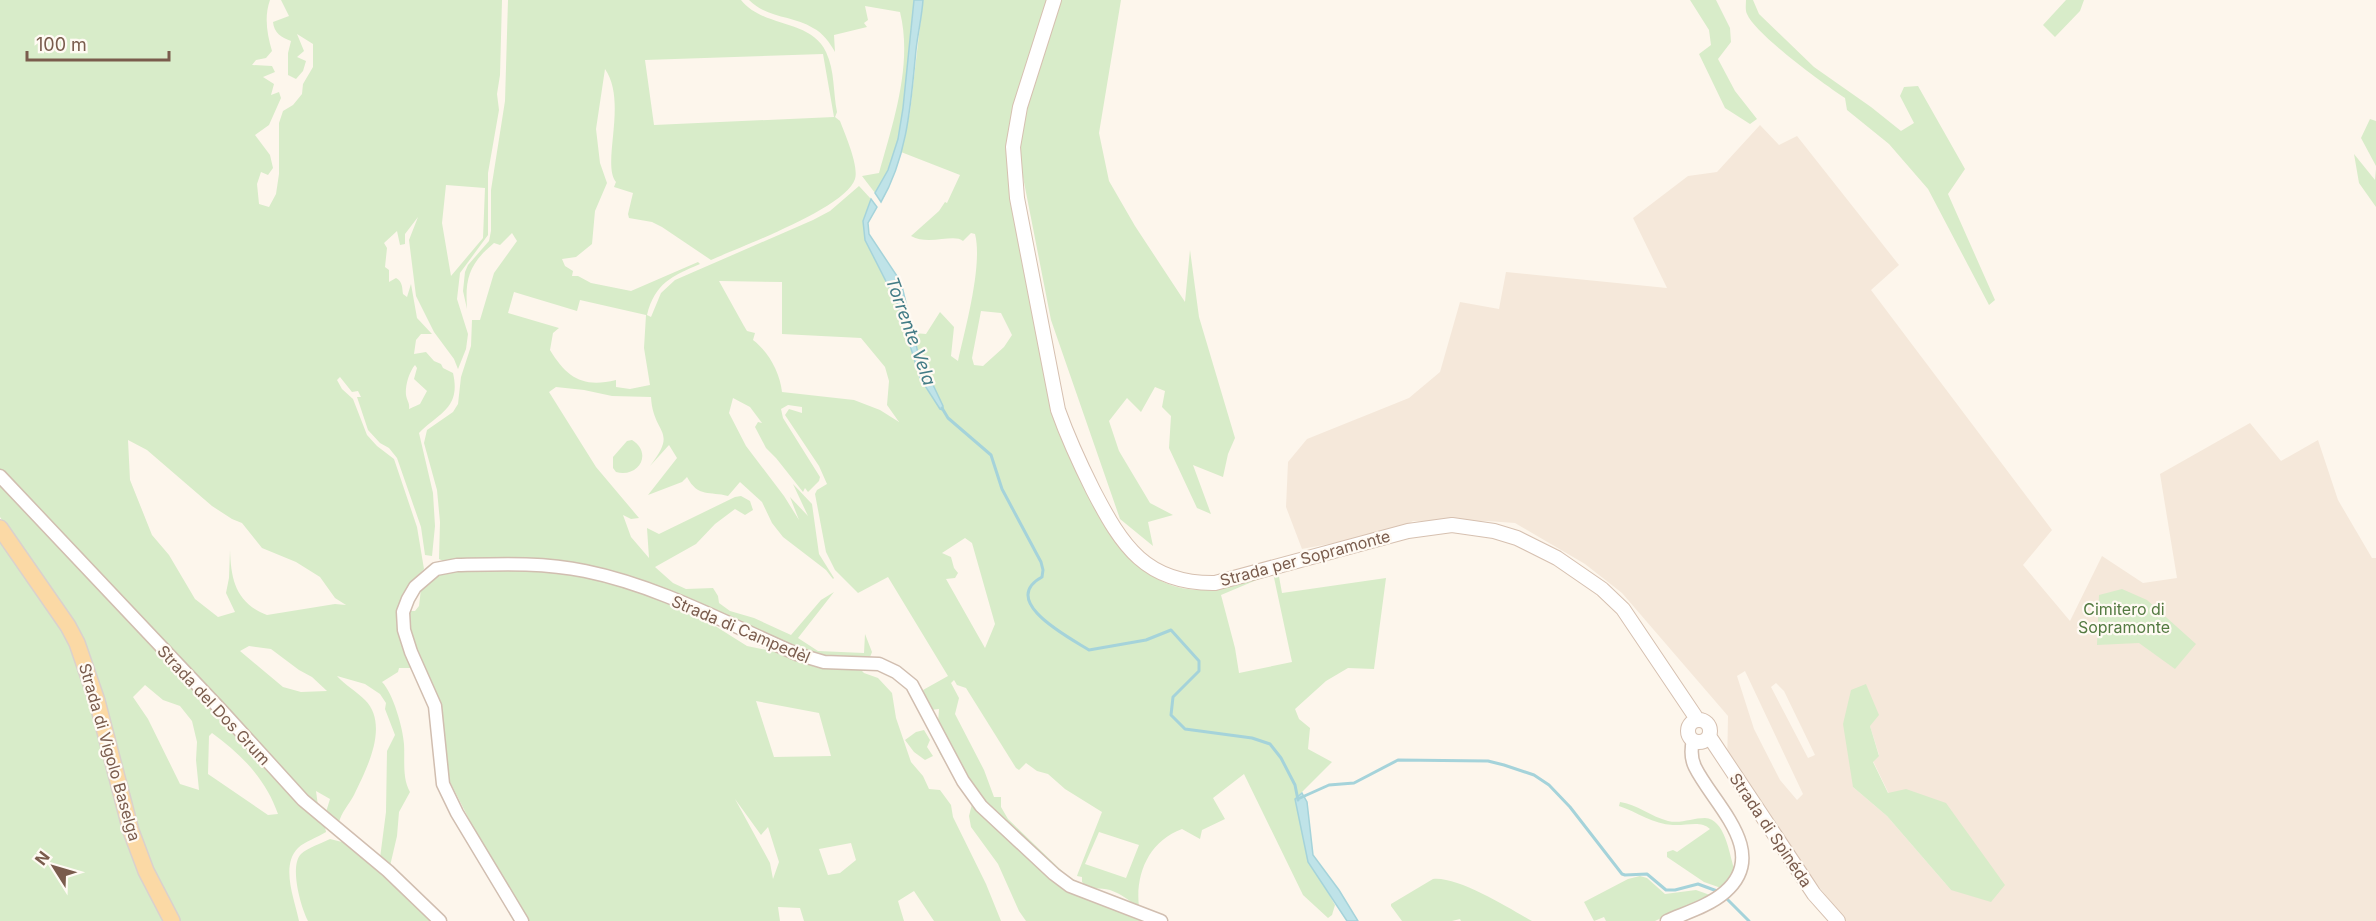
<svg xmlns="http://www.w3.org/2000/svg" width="2376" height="921" viewBox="0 0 2376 921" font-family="Inter,sans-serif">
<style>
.residential{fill:#f5e8da;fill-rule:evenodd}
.green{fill:#d8ecc9;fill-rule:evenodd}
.water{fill:#bfe3e8;stroke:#a5d3da;stroke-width:1.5}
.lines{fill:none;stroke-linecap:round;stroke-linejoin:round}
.stream{stroke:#a5d3da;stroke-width:3}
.tertiary-casing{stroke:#d1beb0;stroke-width:15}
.secondary-casing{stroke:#d6c0b0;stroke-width:16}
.primary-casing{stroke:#dad1cd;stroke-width:18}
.tertiary{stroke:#fff;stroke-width:12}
.secondary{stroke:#fff;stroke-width:14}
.primary{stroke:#fbd9a5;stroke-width:15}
.labels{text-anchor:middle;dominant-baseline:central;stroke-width:4.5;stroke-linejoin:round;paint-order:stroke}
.street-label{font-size:16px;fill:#7a5c4d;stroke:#fffaf3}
.park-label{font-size:16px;fill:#537a41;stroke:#fffaf3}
.water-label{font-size:18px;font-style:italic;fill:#437c86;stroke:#fffaf3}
</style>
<rect width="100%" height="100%" fill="#fdf6ec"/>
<path class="residential" d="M1760,125L1779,145L1797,136L1899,265L1871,290L2052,530L2023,565L2070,621L2102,556L2143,583L2177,578L2160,474L2250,423L2281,461L2318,440L2338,500L2372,558H2376V921H1846L1727,770L1728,716L1622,593L1585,564L1515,523L1487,521H1413L1393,532L1302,549L1286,507L1288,462L1307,439L1409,398L1440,372L1460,302L1499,309L1506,272L1667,288L1633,218L1688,176L1717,172ZM1745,671L1803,794L1797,800L1780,780L1754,729L1737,676ZM1776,683L1784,691L1815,755L1808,758L1771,687ZM1866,684L1870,726L1879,755L1873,761L1889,794L1951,890L1887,816L1853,787Z"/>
<path class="green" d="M0,0H270C264,17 267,34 272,51L266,58L256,60L252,65L272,66L275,72L263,77L274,84L271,95L279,92L281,98L269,125L255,135L270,155L273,168L268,175L261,172L257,184L259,204L269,207L276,194L279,174V123L283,111L293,105L302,94L303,84L313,67V44L297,34L304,51L297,57L306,61L303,71L296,79L288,75V53L291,41C281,37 274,33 273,22L289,16L281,0H502L500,75L497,94L499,110L488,173V235L460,273L457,299L468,334L466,349L458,369L454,359L434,332L416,296L409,240L418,217L405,234V244L400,245L397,231L384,243L387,248L385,267L389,270V282L396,278C403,282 402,288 403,294L407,297L411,284L417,318L432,334H421L416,340L414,354L426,352L434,361L441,364L443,368L453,373C461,408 440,412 419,433L433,493L435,526L432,556L425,555L421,527L397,458L389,448L380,443L368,430L357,397H361L358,391L352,392L340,377L337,380L342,389L353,399L367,435L377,446L394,459L417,527L424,569C420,574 414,578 411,583C388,611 400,643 415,672L411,668H399L398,672L382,682C393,693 403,728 404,744C405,760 402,778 410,792L399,812L397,836L390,866L380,858L386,812L387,751L395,735L385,709L386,703L380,694L365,684L337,676C345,685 356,691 365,700C390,725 366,770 354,795C349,805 341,812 339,823L326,812L330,799L316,791L318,806L0,469ZM446,185L485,188L483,238L451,276L442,223ZM415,365L417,368L414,379L427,391L420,404L409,409C410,403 407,401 406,395C405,386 409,372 415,365ZM128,440L147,450L212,506L232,519L242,523L262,548L296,562L320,577L335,598L346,605L335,604L267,615C236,603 231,580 230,550L229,578L226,593L235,612L218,617L195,599L169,555L152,535L130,480ZM249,646L271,649L299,670L312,677L327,691L301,692L283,687L240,651Z
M508,0H741C763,28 811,19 826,52C835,71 833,92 837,112L835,117L840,121C845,134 859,166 855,179C846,208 740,247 711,260L662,227L652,222L629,218L628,214L633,193L614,187L616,182C601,164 628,102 605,69L596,129L600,163L607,183L595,211L592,244L576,257L562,259L565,266L573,271L572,276H578L591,283L631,291L698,262L700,264C672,276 655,283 647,315L651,317L661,293L675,280L813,220L830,211L859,186L871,199L863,221L865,240L897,303L920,378L943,406L918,353L914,333L926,334L940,312L954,327L951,356L958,361C965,329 983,265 975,234L971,233L963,241C954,233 929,246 911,236L939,211L945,202L947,203L960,175L901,152L910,112L923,0H1049L1011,133L1057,426C1065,448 1076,468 1086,488C1110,536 1140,591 1203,590C1226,589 1256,577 1278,571L1282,593L1386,578L1374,669L1348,668L1326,681L1295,709L1299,719L1310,728L1308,749L1332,762L1295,799L1308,862L1317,873L1335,905L1332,915L1328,918L1303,895L1244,774L1213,798L1225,819L1202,830L1200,839L1182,829C1149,841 1135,874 1139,907C1129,901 1122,894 1110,890C1100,887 1090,891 1082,882V877L1077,876L1078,873L1102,812L1065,789L1048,774L1037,771L1026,763L1019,770L1016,768L966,688L957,685L954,680L951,683L959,698L955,714L984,770L994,797H1001V807L1008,819L1062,871L1079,884L1057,871L984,802L964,772L938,723L939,709L931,710L923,690L948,676L888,577L858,593L835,570L826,552L815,494L817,490L827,484L819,466L785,415L789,409L802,413V407L788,405L781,409L783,418L820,477L819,481L808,492L805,488L803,492L776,458L766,448L755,427L758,422L762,423L750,407L733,398L729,413L746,446L784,496L799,520L790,497L808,516L793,484L812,504L819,554L834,578L833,579L826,570L783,537L772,523L762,502L740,482L728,496C710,491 698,498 687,477L682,482L648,495L677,458L669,445L650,466C679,429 653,435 651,397L612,396L584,390L556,387L549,392L596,467L639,518L631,519L623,515L631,537L649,558L647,528L659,534L735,497L741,496L750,501L753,510L745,515L735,509L715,524L696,544L655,567L673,583L686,589L713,588L718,596L719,603L730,611L754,618L791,635L821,600L834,592L798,638L818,651L864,653L865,634L872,652L870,657L821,655L808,652L635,581L488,559H457L443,561L439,559L440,522L437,490L424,443L427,430L453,412L458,404L461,377L471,346L472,320H480L494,273L517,241L512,233L500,245L494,243C469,264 465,278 467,309L463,291L465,272L468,265L489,241L491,231V190L505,101ZM823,54L834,117L654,125L645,60ZM719,281L782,282V334L861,338L885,367L889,381L887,405L899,422L880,410L854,400L782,392C780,373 769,352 753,340L755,333L747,331L744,326ZM514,292L577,311L580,300L646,315L644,348L650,385L630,389L616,387V380C583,388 567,378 550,350L553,333L559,328L508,313ZM981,311L1001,313L1012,335L1004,347L983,366L974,365L972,358ZM965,538L972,543L995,624L985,648L946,579L955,578L958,573L954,568L951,557L942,553ZM1273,573L1292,662L1239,673L1235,648L1221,595ZM1099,832L1139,845L1126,878L1085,864Z
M749,0H914L903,108L898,139L888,170L875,193L862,176L879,173C893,123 913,64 900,12L865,6L868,20L864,23L867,27L834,35L835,52C830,43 823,33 813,28C792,15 768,19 749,0Z
M1060,0H1121L1099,133L1109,181L1135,226L1185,302L1190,250L1199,317L1235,438L1228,454L1223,477L1193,465L1211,514L1197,508L1169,448L1171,416L1162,407L1165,391L1155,387L1141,412L1127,398L1109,421L1119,451L1150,503L1173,515L1148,522L1153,546L1120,519L1051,320L1022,172L1019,141L1025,107Z
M1690,0H1716L1730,28L1731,42L1718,59L1735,91L1757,119L1750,124L1725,108L1699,54L1711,45L1709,30Z
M1746,0H1753L1759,14L1814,67L1871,107L1901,131L1914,123L1900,96L1904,87L1918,86L1965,169L1948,194L1995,300L1989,305L1928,189L1889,144L1847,110L1845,98C1824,84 1756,35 1747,14C1745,10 1746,4 1746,0Z
M2066,0H2084L2080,11L2055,37L2043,25Z
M2370,119L2376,121V166L2361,138Z
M2354,154L2375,180L2376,169V207L2359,183Z
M632,440C653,453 639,478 616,472L613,468V457L627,441Z
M0,483L238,739L325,827L326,832C317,838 305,841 298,848C280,866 295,900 299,921H178L145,851L73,626L0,517ZM145,685L163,700L180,706L192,721L197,742L196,760L199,790L180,784L148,719L133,697ZM212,733C241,754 266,779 278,814L268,815L208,774L209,736Z
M0,540L59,621L76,659L166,921H0Z
M506,570L557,571L590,577L671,603L704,619L747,646L781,653L815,667L864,670L862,671L864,673L878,678L892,693L896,718L911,762L923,776L929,789L940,790L951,805L953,817L986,884L1001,921H934L914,891L898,901L904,921H804L800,908L778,907L780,921H528L473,827L448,778L438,697L417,655L409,628L410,611H415L419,606L421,589L435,577L451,571ZM756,701L819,713L831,756L774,757ZM735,799L761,835L768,827L779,862L773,879L770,863ZM851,843L856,860L840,873L828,875L819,849Z
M2122,589L2147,600L2196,644L2175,669L2139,643L2097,645L2099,595Z
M1866,684L1879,715L1870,726L1879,756L1873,762L1888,793L1906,789L1946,803L2005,885L1991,902L1951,890L1887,816L1853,787L1843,724L1851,690Z
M919,708L1011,842L1122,912L1143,921H1026L1019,911L998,864L971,827L969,816L972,804L940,754Z
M924,730L930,740L927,747L933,756L925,760L914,752L905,740L916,732Z
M1620,802C1636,804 1652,817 1668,821C1681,824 1692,818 1705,818C1725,819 1729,853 1734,868L1729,880L1721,888L1704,882L1667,857V852L1673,850L1677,852L1710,829C1701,820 1686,826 1673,825C1653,824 1637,812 1619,806Z
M330,839L346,843L396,884L434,921H308C301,908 289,866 301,854C307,848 322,843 330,839Z
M1640,876L1647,878L1665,894L1696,890L1710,895L1655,921H1606L1604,917L1594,921L1584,902L1628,879Z
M1433,879C1458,876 1510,909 1532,921H1461L1460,919L1452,921H1402L1391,906V904Z"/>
<path class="water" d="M914,0H923C922,16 918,32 916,50C911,101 908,156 881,202L875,193L888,170L898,139L903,108Z
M871,199L877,207L868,223L869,234L901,282L918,353L943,406V410L940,409L920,378L897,303L865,240L863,221Z
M1302,793L1307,802L1313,855L1339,890L1358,921H1347L1308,862L1295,799Z"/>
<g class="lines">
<path class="stream" d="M942,408L948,418L991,455L1002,489L1041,562L1043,570L1042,577C998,601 1070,638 1089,650L1146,640L1171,630L1199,661V671L1173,697L1171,715L1185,729L1252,738L1270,744L1281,758L1295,785L1298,800
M1300,798L1329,785L1354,783L1398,760L1488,761L1504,765L1534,775L1549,785L1570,807L1622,874L1625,875L1647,874L1666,890H1675L1698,884L1717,891
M1726,898L1749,921"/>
<g class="tertiary-casing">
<path id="tertiary" d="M0,476L222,711L303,800L388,871L440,921
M522,921L457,813L443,784L435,706L411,652L404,630L403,612L408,599L415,587L436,569L457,565C499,564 543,562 585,571C659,586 728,624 797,654L824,662L879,664L896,672L912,685L963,781L981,806L1054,874L1070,886L1161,921
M1667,921C1685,913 1709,906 1725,892C1771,852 1713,804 1695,767C1691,759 1691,749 1693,740"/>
</g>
<g class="secondary-casing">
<path id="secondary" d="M1054,0L1020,107L1013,147L1017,198L1058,410C1068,438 1080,464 1093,490C1122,546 1146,584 1215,583L1408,531L1452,525L1494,531L1517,538L1557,558L1602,589L1623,609L1697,719
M1688 731a11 11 0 1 1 22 0a11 11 0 1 1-22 0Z
M1709,736L1814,894L1838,921"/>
</g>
<g class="primary-casing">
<path id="primary" d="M0,528L68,626L77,643L97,701L131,831L146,871L172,921"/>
</g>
<use href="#tertiary" class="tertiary"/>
<use href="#secondary" class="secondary"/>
<use href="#primary" class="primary"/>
</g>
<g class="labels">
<g class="street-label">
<text transform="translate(1305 558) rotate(-15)">Strada per Sopramonte</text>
<text transform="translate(741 629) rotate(23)">Strada di Campedèl</text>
<text transform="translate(214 705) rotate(47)">Strada del Dos Grum</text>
<text transform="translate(110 752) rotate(74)">Strada di Vigolo Baselga</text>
<text transform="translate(1771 830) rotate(56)">Strada di Spinéda</text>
</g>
<g class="park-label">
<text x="2124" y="609">Cimitero di<tspan x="2124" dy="18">Sopramonte</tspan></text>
</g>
<g class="water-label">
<text transform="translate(911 331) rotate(70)">Torrente Vela</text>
</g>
</g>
<g transform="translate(54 867) rotate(307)" stroke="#fffaf3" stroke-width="4.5" paint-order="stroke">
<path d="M0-4.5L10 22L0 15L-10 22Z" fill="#7a5c4d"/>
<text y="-9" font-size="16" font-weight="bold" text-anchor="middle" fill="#7a5c4d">N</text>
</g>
<path d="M27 51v9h142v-9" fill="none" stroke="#7a5c4d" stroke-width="3"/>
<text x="36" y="51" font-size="18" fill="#7a5c4d" stroke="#fffaf3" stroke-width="4.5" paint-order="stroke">100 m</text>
</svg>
